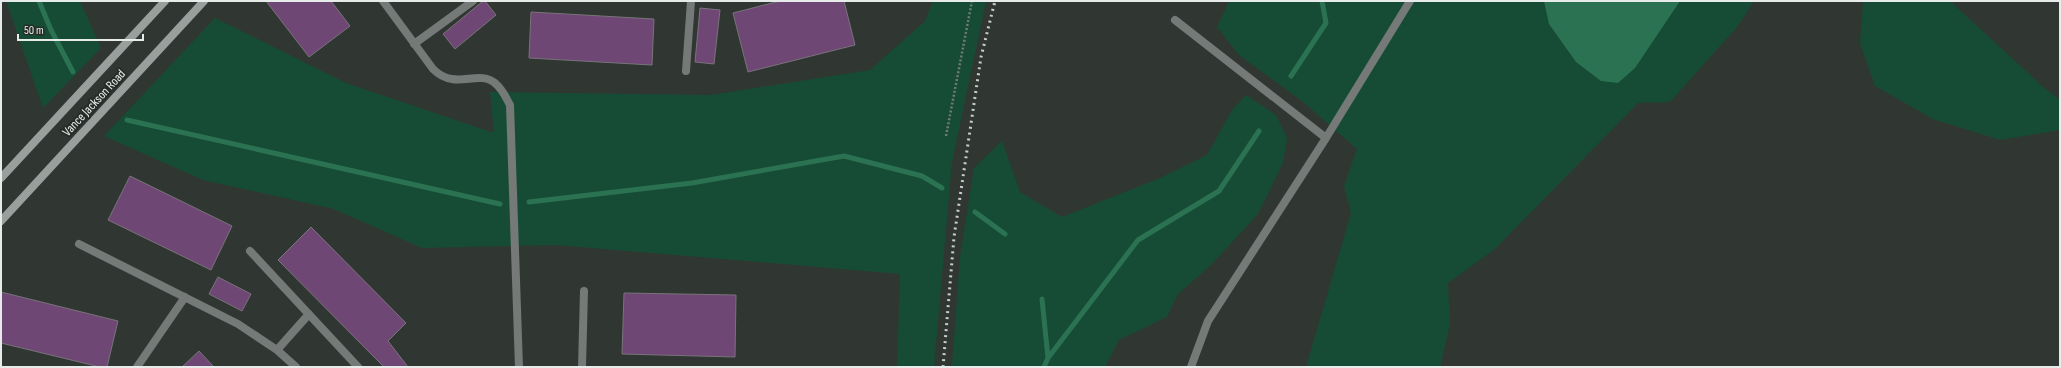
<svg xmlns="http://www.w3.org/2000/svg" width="2061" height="368" viewBox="0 0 2061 368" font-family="'Sofia Sans Condensed',sans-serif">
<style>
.green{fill:#164c35}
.water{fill:#2b7252}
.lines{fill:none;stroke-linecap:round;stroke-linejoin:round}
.stream{stroke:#2b7252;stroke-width:5}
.building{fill:#6f4775;stroke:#79737a}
.path{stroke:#737976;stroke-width:2.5;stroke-dasharray:2 2;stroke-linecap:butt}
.service{stroke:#757977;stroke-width:8}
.secondary{stroke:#999f9c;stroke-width:8}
.rail{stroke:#c8ccca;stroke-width:3;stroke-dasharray:2 4;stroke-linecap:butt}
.labels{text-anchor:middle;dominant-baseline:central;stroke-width:4;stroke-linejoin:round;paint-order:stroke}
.street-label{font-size:13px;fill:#e7ebe9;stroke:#262d29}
</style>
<rect width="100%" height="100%" fill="#303733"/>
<path class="green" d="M6,1H80L101,48L43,108Z
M933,1H986L952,162L934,367H897L900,274L556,245L422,248L334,209L203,180L104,136L215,18L346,83L494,133L490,92L710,95L870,70L925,21Z
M1229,1H1754L1737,27L1670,102L1638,103L1495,249L1448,283L1450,324L1440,367H1306L1351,213L1344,186L1357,149L1303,102L1239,55L1217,27Z
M1863,1H1950L2042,86L2060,100V130L2000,140L1933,119L1875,86L1860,43Z
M1246,95L1276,115L1287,138L1283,163L1258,214L1211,265L1178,294L1167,317L1119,340L1105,367H952L960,257L974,168L1002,141L1020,192L1062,217L1160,178L1207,155L1232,110Z"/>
<path class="water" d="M1544,1H1680L1635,68L1618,83L1601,81L1576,62L1549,24Z"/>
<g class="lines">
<path class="stream" d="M39,1L51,30L73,72
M1291,76L1326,23L1322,1
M127,120L500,204
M529,202L692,183L844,156L922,176L942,188
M975,212L1005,234
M1042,299L1048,358
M1044,367L1048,358L1138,240L1219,191L1259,131"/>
</g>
<path class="building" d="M266,1H331L350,26L309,57Z
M483,1H485L496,15L455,49L443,34Z
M780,1H844L855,45L748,72L733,13Z
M700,8L720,10L714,64L695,62Z
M531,12L654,19L652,65L529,58Z
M130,176L232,226L211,270L108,220Z
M311,227L406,323L388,341L408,367H384L278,260Z
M218,277L251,294L242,311L209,294Z
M1,292L118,321L107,367H100L1,343Z
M624,293L736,295L735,357L622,354Z
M199,351L214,367H182Z"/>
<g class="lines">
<path class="path" d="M946,136L972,1"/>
<path class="service" d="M383,1L433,69C438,74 444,78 452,79C467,82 483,72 496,84C503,90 506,98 510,105L519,367
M1175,20L1326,138
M414,44L473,1
M686,71L691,1
M79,244L238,324L277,350L296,367
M250,251L358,367
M277,350L309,314
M137,367L185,297
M582,367L584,291
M1191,367L1208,321L1326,138L1410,1"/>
<path class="secondary" d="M1,178L165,1
M1,221L204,1"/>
<path class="rail" d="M943,367L954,237L981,57L995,1"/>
</g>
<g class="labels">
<g class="street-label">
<text transform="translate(94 103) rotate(-47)">Vance Jackson Road</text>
</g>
</g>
<rect width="2061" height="368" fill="none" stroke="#e7ebe9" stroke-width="4"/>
<path d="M18 34v6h125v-6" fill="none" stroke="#e7ebe9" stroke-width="2"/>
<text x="24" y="34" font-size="12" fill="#e7ebe9" stroke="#262d29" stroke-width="3" paint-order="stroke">50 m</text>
</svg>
